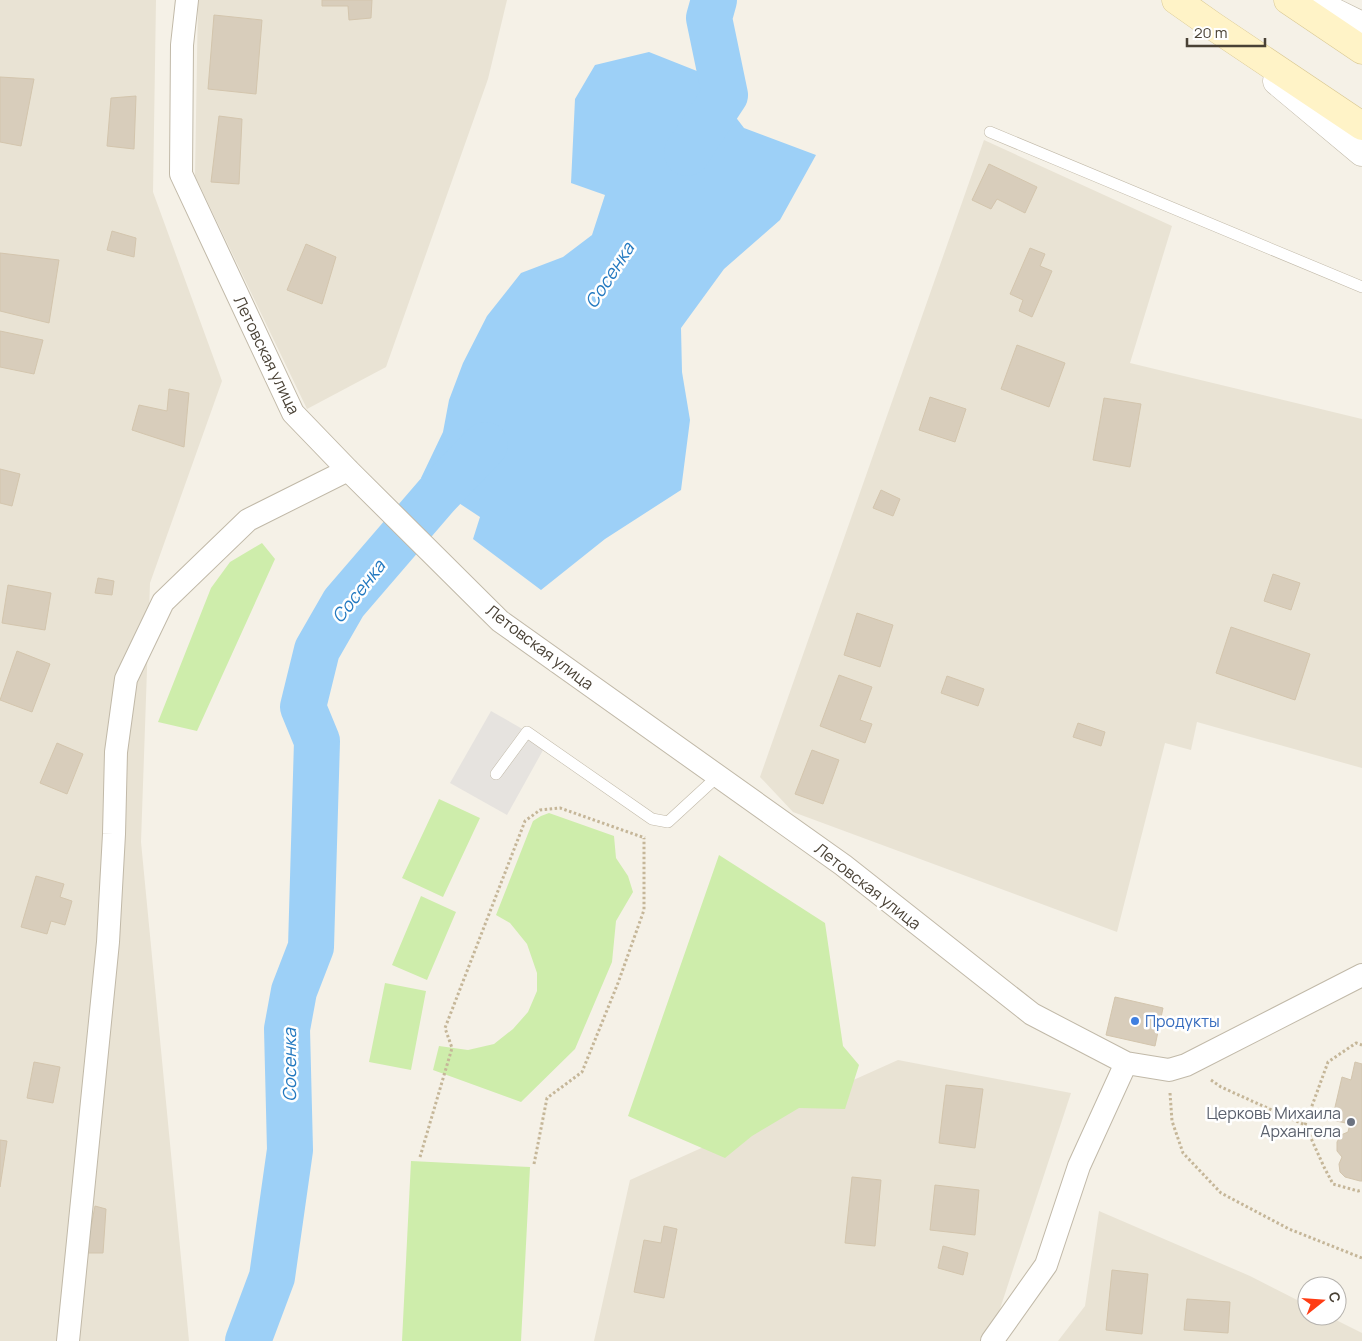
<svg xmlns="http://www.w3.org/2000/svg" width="1362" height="1341" viewBox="0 0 1362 1341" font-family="Manrope,sans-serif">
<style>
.residential{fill:#e9e3d4}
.green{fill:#ceedab}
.parking{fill:#e6e3df}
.water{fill:#9dd0f7}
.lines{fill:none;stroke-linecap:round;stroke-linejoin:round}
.river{stroke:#9dd0f7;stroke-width:46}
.building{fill:#d8cdbb;stroke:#d3c5ad}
.service-casing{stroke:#c1b9a8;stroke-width:12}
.minor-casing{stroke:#c1b9a8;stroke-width:24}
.tertiary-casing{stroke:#c1b9a8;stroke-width:29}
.secondary-casing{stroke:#d9c892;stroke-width:29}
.path{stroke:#c5b698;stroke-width:3;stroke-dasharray:2.5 2.5;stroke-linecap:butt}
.service{stroke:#fff;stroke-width:11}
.minor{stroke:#fff;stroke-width:22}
.tertiary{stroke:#fff;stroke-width:28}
.secondary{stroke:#fff3c7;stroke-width:28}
.shop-dot{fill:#3f7fe0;stroke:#fff;stroke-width:2}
.worship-dot{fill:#6b7280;stroke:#fff;stroke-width:2}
.labels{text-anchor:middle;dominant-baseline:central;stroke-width:5;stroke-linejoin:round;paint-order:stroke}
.street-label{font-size:16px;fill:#494135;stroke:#fff}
.shop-label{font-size:16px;fill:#366cbe;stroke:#fff;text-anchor:start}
.worship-label{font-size:16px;fill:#5b616d;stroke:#fff;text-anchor:end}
.water-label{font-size:18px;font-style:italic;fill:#2379c0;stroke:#fff}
</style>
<rect width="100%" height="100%" fill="#f5f1e7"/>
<path class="residential" d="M0,0H156L153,192L222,381L150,583L141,842L189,1341H0Z
M198,0H507L488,79L386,367L307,409L195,176Z
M984,140L1172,226L1130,363L1362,419V768L1197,722L1191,750L1165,743L1117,932L793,812L760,777Z
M898,1060L1071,1093L998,1315L980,1341H594L630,1180Z
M1099,1211L1250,1276L1307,1305V1316H1328L1362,1333V1341H1058L1085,1306Z"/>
<path class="green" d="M262,543L275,559L197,731L158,722L211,588L230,562Z
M439,799L480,818L443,897L402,878Z
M549,813L614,836L616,858L628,876L633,892L616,921L612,962L575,1049L521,1102L433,1070L439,1046L468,1050L494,1044L513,1029L528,1012L537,991V973L527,944L510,923L496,915L533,821L541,816Z
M719,855L825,923L843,1046L859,1065L845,1109L799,1108L752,1136L725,1158L628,1116Z
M421,896L456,912L427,980L392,965Z
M385,983L426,991L411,1070L369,1062Z
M411,1161L530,1167L521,1341H402Z"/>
<path class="parking" d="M491,711L547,743L507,815L450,783Z"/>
<path class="water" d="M649,52L702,73L744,128L816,155L780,220L724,269L681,328L682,372L690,420L681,490L605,539L541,590L473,539L480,517L421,478L443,432L449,400L463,363L487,316L521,273L563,257L592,235L605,195L571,183L575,99L595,65Z"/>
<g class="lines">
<path class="river" d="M687,153L725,95L709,18L714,0
M248,1341L272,1277L290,1150L287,1029L294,991L311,947L317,741L303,707L317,650L344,603L437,495L485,445"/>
</g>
<path class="building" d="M322,0H372L371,18L349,20L348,6H322Z
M214,15L262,20L256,94L208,89Z
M0,77L34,79L21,146L0,142Z
M136,96L134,149L107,146L111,98Z
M219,116L242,119L239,184L211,182Z
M989,164L1037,187L1025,213L997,199L991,209L972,200Z
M112,231L136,238L134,257L107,250Z
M306,244L336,257L322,304L287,290Z
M1030,248L1045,254L1040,266L1052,271L1032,317L1019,311L1023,300L1010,294Z
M0,253L59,260L49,323L0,311Z
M0,331L43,340L34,374L0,367Z
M1017,345L1065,363L1049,407L1001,389Z
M169,389L189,393L184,447L132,430L139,405L167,411Z
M930,397L966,409L955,442L919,430Z
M1104,398L1141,404L1130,467L1093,460Z
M0,469L20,474L12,506L0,503Z
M881,490L900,499L893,516L873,508Z
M1273,574L1300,583L1291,610L1264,601Z
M98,578L114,581L112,595L95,593Z
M8,585L51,593L45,630L2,623Z
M857,613L893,625L880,667L844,655Z
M1231,627L1310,654L1295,700L1216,673Z
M17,651L50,664L32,712L0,700Z
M839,675L872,687L860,720L872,724L865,743L820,726Z
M947,676L984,689L978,706L941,693Z
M1078,723L1105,732L1101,746L1073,737Z
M57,743L83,754L67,794L40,783Z
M812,750L839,760L823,804L795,794Z
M36,876L64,884L60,897L72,901L65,925L51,921L47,934L21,927Z
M1115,997L1163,1008L1155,1046L1106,1035Z
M34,1062L60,1067L53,1103L27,1098Z
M1355,1062L1362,1064V1181H1360L1345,1177L1340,1172L1339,1164L1342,1157L1337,1151V1142L1341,1135L1348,1132L1350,1124L1332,1120L1342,1077L1351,1080Z
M946,1085L983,1089L975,1148L939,1143Z
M0,1140L7,1141L0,1187Z
M852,1177L881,1180L875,1246L845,1243Z
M935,1185L979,1190L975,1235L930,1230Z
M95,1206L106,1209L103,1253H86Z
M664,1226L677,1229L664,1298L634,1292L644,1240L661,1243Z
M943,1246L968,1253L963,1275L938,1268Z
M1112,1270L1148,1274L1142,1334L1106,1330Z
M1187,1299L1230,1302L1228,1333L1184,1330Z"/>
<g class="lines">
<g class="service-casing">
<path id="service" d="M990,132L1362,287
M496,774L527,732L652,819L668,822L718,776"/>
</g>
<g class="minor-casing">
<path id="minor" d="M187,0L182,45L181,174L293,413L348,470L500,621L843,865L1032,1014L1126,1063L1169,1070L1186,1065L1362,975
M68,1341L108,942L114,834L116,752L126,679L163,602L248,520L348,470
M992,1341L1046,1265L1079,1166L1126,1063"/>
</g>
<g class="tertiary-casing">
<path id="tertiary" d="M1309,0L1362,26
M1277,81L1362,152"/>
</g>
<g class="secondary-casing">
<path id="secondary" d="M1176,0L1213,26L1362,126
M1288,0L1362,50"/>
</g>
<path class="path" d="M1211,1080L1221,1087L1305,1125L1324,1167L1333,1184L1358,1191L1362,1190
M1170,1093L1172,1121L1183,1153L1221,1193L1289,1229L1362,1258
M1305,1125L1328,1062L1356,1043L1362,1045
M420,1157L452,1048L445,1028L525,821L540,810L560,808L645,838
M534,1164L547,1098L582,1072L618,983L644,910V838"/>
<use href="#service" class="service"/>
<use href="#minor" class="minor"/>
<use href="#tertiary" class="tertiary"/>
<use href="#secondary" class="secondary"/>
</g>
<circle class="shop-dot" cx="1135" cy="1021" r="5"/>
<circle class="worship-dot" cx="1351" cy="1122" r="5"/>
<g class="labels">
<g class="street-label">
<text transform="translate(267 355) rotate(64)">Летовская улица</text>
<text transform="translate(540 647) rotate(37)">Летовская улица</text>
<text transform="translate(868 886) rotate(38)">Летовская улица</text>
</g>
<g class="shop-label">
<text x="1145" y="1021">Продукты</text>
</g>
<g class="worship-label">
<text x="1341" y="1113">Церковь Михаила<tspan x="1341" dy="18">Архангела</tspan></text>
</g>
<g class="water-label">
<text transform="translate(609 275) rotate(-57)">Сосенка</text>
<text transform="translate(358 591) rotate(-52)">Сосенка</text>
<text transform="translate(289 1065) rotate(-90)">Сосенка</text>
</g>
</g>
<g transform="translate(1322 1301) rotate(73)"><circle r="24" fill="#ffffff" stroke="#b6b3ae"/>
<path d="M0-4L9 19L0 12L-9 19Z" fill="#ff3d14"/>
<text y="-8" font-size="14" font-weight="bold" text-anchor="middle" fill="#494135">С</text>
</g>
<path d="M1187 38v8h78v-8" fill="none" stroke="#494135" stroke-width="2.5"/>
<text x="1194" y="38" font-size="15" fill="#494135" stroke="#ffffff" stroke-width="4" paint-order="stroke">20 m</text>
</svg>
